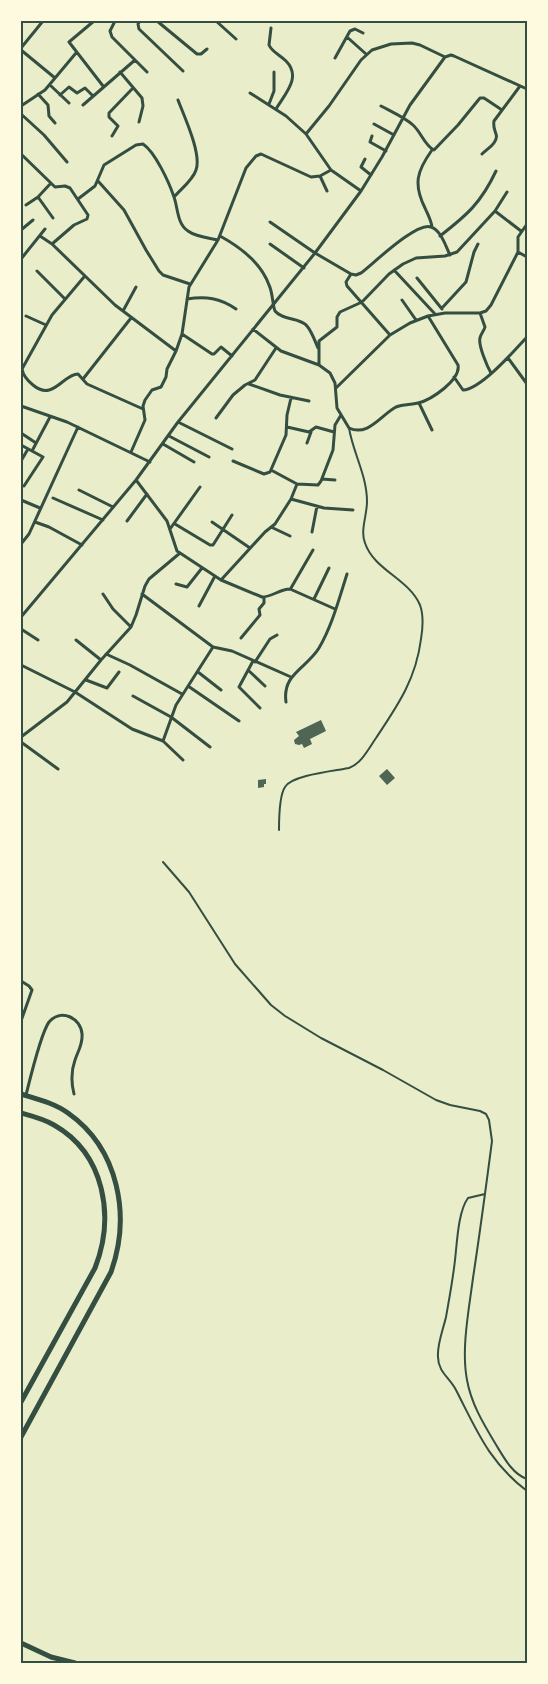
<svg xmlns="http://www.w3.org/2000/svg" width="548" height="1684" viewBox="0 0 548 1684" font-family="'Fira Sans',sans-serif">
<style>
.building{fill:#4f6655}
.lines{fill:none;stroke-linecap:round;stroke-linejoin:round}
.service{stroke:#344e41;stroke-width:2}
.minor{stroke:#344e41;stroke-width:3}
.primary{stroke:#344e41;stroke-width:5}
.neatline{fill:none;stroke:#344e41;stroke-width:2}
</style>
<rect width="100%" height="100%" fill="#e9edc9"/>
<path class="building" d="M321,720L326,731L310,739L312,744L304,748L302,744L299,745L295,744L294,740L299,736L296,732Z
M387,769L395,778L387,785L379,776Z
M266,779V784H264V787L258,788V780Z"/>
<g class="lines">
<path class="service" d="M279,830C279,820 279,796 285,787C292,775 335,771 349,768C361,764 369,748 376,738C398,705 416,679 421,639C423,627 424,616 420,605C409,579 374,570 365,543C360,531 367,515 367,502C367,475 353,453 349,428
M163,862L189,892L235,964L271,1005L285,1016L321,1038L383,1070L436,1100L450,1105L480,1111L486,1114L489,1120L492,1141C486,1187 480,1232 473,1278C469,1309 461,1349 467,1380C471,1403 483,1423 495,1443C503,1456 512,1474 527,1479
M485,1194L468,1198C457,1213 457,1249 454,1268C452,1284 449,1300 446,1317C443,1330 437,1344 438,1357C438,1372 450,1378 456,1390C477,1431 489,1462 527,1491"/>
<path class="minor" d="M94,21L69,42L103,86
M115,21L110,31L112,37L147,72
M140,21L138,24L139,29L183,71
M157,21L197,54H201L207,49
M216,21L236,39
M271,28L269,45C272,52 280,55 286,61C302,77 285,94 276,109
M347,37L366,54
M21,48L43,21
M21,50L55,78
M335,58L350,31L355,29L363,33
M120,72L142,98L143,106L139,122
M50,85L69,103
M250,93L286,116L306,134L331,170L361,191
M38,94L48,105L49,116L55,123
M60,95L69,87L77,93L85,88L92,95
M269,104L274,91V72
M83,105L135,60
M21,106L45,90L76,53
M381,106C392,112 404,117 413,125C421,132 425,146 434,150L458,125L480,98H484L502,110
M21,114L44,135L67,162
M374,124L394,135
M306,134L329,106L361,60L372,50L391,44L412,43L420,45L445,57
M112,136L118,126L109,117V113L133,88
M372,136L370,142L386,151
M21,154L55,187L65,186L70,188L88,215L87,219L74,225L52,244
M482,154C487,149 499,142 496,134C494,128 493,127 494,121L520,86
M365,159L361,167L371,175
M320,176L327,191
M98,181L124,210L146,250L159,271L163,275L190,284
M38,197L53,218
M174,197C181,189 193,180 196,170C202,154 184,116 178,100
M78,199L95,186L104,165L136,145L143,144C155,152 169,182 174,197C178,208 177,224 188,231C196,237 209,238 218,240
M26,205L38,197L51,183
M495,211L521,231
M270,222L315,253L351,274L356,275L361,273C373,264 417,221 431,227C441,230 446,247 450,255
M432,227C431,220 428,215 425,208C413,184 417,171 432,150
M21,230L33,220
M40,236L52,244L115,305L176,351
M220,236C240,247 261,262 269,285C273,293 272,303 275,311C283,321 300,317 307,326C312,332 315,341 318,348
M440,236C467,215 481,203 496,171
M270,244L304,268
M518,252L527,257
M21,259L45,229
M394,270L435,314
M37,271L65,299
M351,274L346,282L347,286L390,335
M84,277L52,315L22,369C23,375 28,381 33,385C53,402 63,374 78,374L87,384L143,409
M417,278L442,309
M187,299C206,296 220,298 236,309
M402,300L416,320
M442,308L466,282L474,252L478,244
M123,311L136,287
M480,313L485,327C484,331 481,333 480,338C478,345 487,366 491,373
M26,316L46,325
M253,329L281,351L319,365L330,373L335,383L337,408L349,428C368,437 381,415 396,407C403,404 411,405 418,403C431,400 461,380 458,365L428,316
M182,334L212,354H214L221,347L232,356
M508,358L527,384
M319,365V341L337,327V317L340,312L362,302L389,274L403,264L416,258L445,256L457,252L495,211L507,192
M454,377L463,390C481,389 514,351 527,337
M83,379L131,318
M249,384L280,395L309,401
M336,388L390,335L410,323L428,316L445,313H480L486,311L491,305L518,252V237L527,224
M419,403L432,430
M21,406L67,422L150,462
M216,418L233,395L245,385L255,380L276,348
M178,422L232,449
M287,427L309,432L316,427L334,432
M21,433L36,443
M169,436L209,457
M307,443L311,432
M163,444L194,462
M21,445L43,457L24,486
M32,451L50,417
M131,452L145,420L143,406L145,400L152,390L161,387L166,377L167,369L176,351L182,334L189,287L218,240L246,168L256,156L261,154L311,177L320,176L331,170
M21,461L28,449
M233,461L264,474L270,472L286,435L287,415L291,398
M271,470L297,484L318,485L321,481L333,450L335,425L341,415
M322,479L335,480
M136,480L167,521L177,551L221,580L262,597C272,597 280,589 290,589L335,609
M79,490L113,507
M53,498L103,520
M291,499L324,508L353,510
M21,500L40,508
M127,521L147,494
M35,522L49,527L82,545
M212,522L250,548
M175,524L210,545H213L232,515
M271,527L290,536
M170,529L200,487
M312,532L317,506
M21,544L29,534L78,427
M221,580L265,532L275,524L291,499L297,484
M176,584L187,587L202,568
M291,588L313,550
M103,594L113,609L131,627
M142,594L213,647L232,651L291,677
M314,599L329,568
M199,606L215,576
M21,617L136,480L178,422L315,253L361,191L382,157L410,105L445,57L451,55L454,56L527,89
M21,629L38,640
M241,638L260,615L259,609L264,603V597
M76,640L101,660
M106,654L130,665L182,694
M253,661L239,687L260,708
M255,662L270,639L277,635
M21,665L75,692L132,729L163,741L183,760
M248,670L265,686
M198,672L221,690
M86,680L107,688L119,672
M188,686L239,721
M133,696L171,717L210,747
M286,702C282,674 306,669 319,648C332,626 339,599 347,574
M21,737L67,702L101,660L131,627L136,615L145,586L149,579L180,553
M163,741L176,705L213,647
M21,742L58,769
M21,981L29,986L32,990L21,1021
M26,1095C30,1079 41,1033 49,1022C61,1008 81,1018 82,1034C83,1044 78,1051 75,1060C71,1071 71,1082 74,1094"/>
<path class="primary" d="M21,1094C37,1099 54,1103 68,1113C119,1149 131,1216 111,1272L21,1437
M21,1113C32,1116 44,1119 54,1125C105,1154 115,1217 95,1268L21,1402
M21,1643L51,1657L75,1663"/>
</g>
<rect width="548" height="1684" fill="none" stroke="#fefae0" stroke-width="45"/>
<rect x="22" y="22" width="504" height="1640" class="neatline"/>
</svg>
